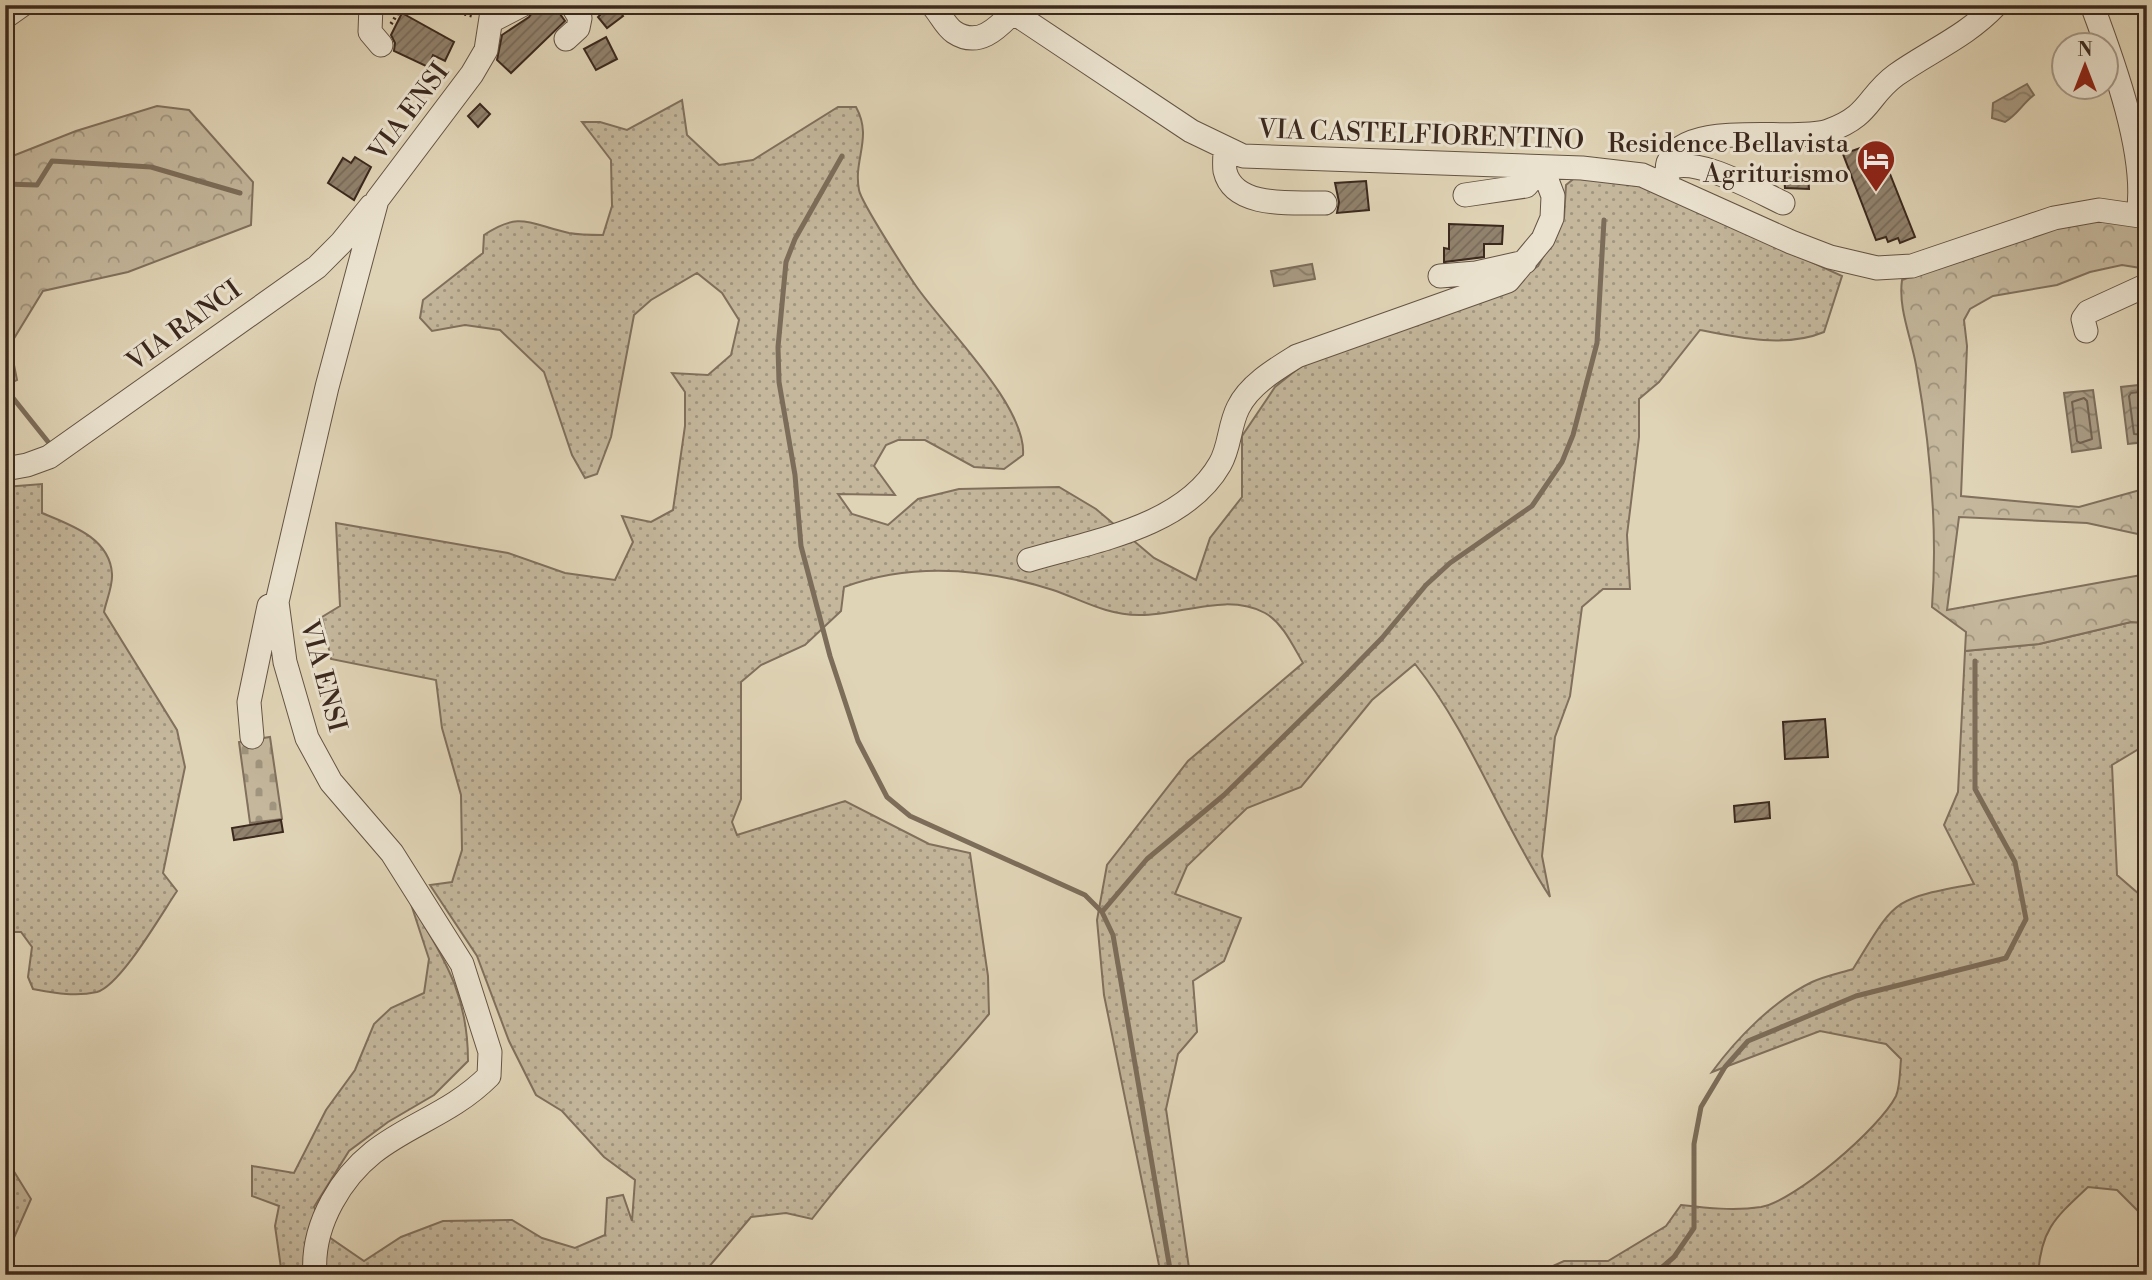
<svg xmlns="http://www.w3.org/2000/svg" width="2152" height="1280" viewBox="0 0 2152 1280" font-family="'Libre Bodoni',serif">
<style>
.grass{fill:url(#grass-dots);stroke:#80705d;stroke-width:2}
.forest{fill:url(#forest-crowns);stroke:#80705d;stroke-width:2}
.cemetery{fill:url(#cemetery-stones);stroke:#80705d;stroke-width:2}
.water{fill:url(#water-waves);stroke:#7c6d5a;stroke-width:2}
.lines{fill:none;stroke-linecap:round;stroke-linejoin:round}
.shore{stroke:#726250;stroke-width:2}
.stream{stroke:#7c6d5a;stroke-width:5}
.building{fill:url(#building-hatch);stroke:#3b291e;stroke-width:2}
.minor-casing{stroke:#645444;stroke-width:25}
.path{stroke:#3b291e;stroke-width:3.5;stroke-dasharray:2 3.5;stroke-linecap:butt}
.minor{stroke:#ebe3d0;stroke-width:23}
.labels{text-anchor:middle;dominant-baseline:central;stroke-width:6;stroke-linejoin:round;paint-order:stroke}
.street-label{font-size:26px;fill:#3b291e;stroke:#ebe3d0}
.poi-label{font-size:26px;fill:#3b291e;stroke:#ebe3d0;text-anchor:end}
</style>
<defs>
<pattern id="grass-dots" width="8" height="8" patternUnits="userSpaceOnUse" patternTransform="scale(1.75)"><rect width="8" height="8" fill="#c4b79c"/><path d="M2 2h.1M6 6h.1" fill="none" stroke="#a0957f" stroke-width="1.8" stroke-linecap="round"/></pattern>
<pattern id="forest-crowns" width="20" height="18" patternUnits="userSpaceOnUse" patternTransform="scale(1.75)"><rect width="20" height="18" fill="#c4b79c"/><path d="M2 6a3 3 0 1 1 6 0M12 15a3 3 0 1 1 6 0" fill="none" stroke="#a0957f"/></pattern>
<pattern id="cemetery-stones" width="16" height="16" patternUnits="userSpaceOnUse" patternTransform="scale(1.75)"><rect width="16" height="16" fill="#c4b79c"/><path d="M2 7V4a2 2 0 0 1 4 0v3zM10 15v-3a2 2 0 0 1 4 0v3z" fill="#a0957f"/></pattern>
<pattern id="water-waves" width="16" height="10" patternUnits="userSpaceOnUse" patternTransform="scale(1.75)"><rect width="16" height="10" fill="#a89a82"/><path d="M0 5q4-4 8 0t8 0" fill="none" stroke="#8a7e6a"/></pattern>
<pattern id="building-hatch" width="6" height="6" patternUnits="userSpaceOnUse" patternTransform="scale(1.75)"><rect width="6" height="6" fill="#91826d"/><path d="M-1 1l2-2M0 6l6-6M5 7l2-2" fill="none" stroke="#786a59"/></pattern>
</defs>
<rect width="100%" height="100%" fill="#e0d4b6"/>
<filter id="stains"><feTurbulence type="fractalNoise" baseFrequency=".00286" numOctaves="4"/><feColorMatrix values="0 0 0 0 .2 0 0 0 0 .09 0 0 0 0 .02 0 0 0 .5 -.17"/></filter>
<radialGradient id="worn" r=".72"><stop offset=".6" stop-color="#630" stop-opacity="0"/><stop offset="1" stop-color="#630" stop-opacity=".3"/></radialGradient>
<path class="grass" d="M682,100L687,135L719,165L753,160L838,107H856C873,138 853,159 859,190C861,202 907,273 916,286C944,327 1027,406 1023,455L1004,469L974,467L925,440H898L886,445L874,466L895,495L838,494L852,514L888,525L918,499L959,489L1059,487L1096,509L1154,558L1196,580L1210,538L1242,497V436L1275,387L1310,359L1494,296L1538,266L1564,218L1566,185L1577,176L1650,188L1842,276L1824,332C1786,348 1739,338 1700,330L1659,382L1639,399V437L1627,535L1630,589H1603L1582,607L1570,696L1555,737L1542,856L1550,897C1501,822 1471,734 1415,664L1372,700L1301,787L1247,808L1187,866L1175,894L1241,918L1224,961L1193,981L1197,1032L1178,1054L1166,1109L1190,1275H1161L1104,995L1097,920L1107,865L1188,761L1303,663C1293,646 1283,623 1265,613C1226,592 1179,616 1139,615C1106,615 1082,600 1053,590C984,568 913,562 844,587L841,611L805,645L761,665L741,682V799L732,822L737,835L845,801L929,844L970,853L988,976L989,1014C931,1084 867,1147 812,1219L786,1213L751,1217L702,1275H282L275,1226L279,1206L252,1196V1166L294,1173L326,1110L355,1070L374,1024L391,1008L424,993L429,959L410,901C443,958 468,992 468,1061L434,1095L388,1122L349,1151L314,1207L329,1237L364,1261L401,1237L443,1221L512,1220L542,1238L575,1248L605,1235L607,1198L623,1195L632,1221L635,1180L604,1157L562,1111L536,1095L509,1041L477,956L430,885L452,882L462,850L461,795L442,728L436,680L331,659L322,617L340,606L336,523L508,553L565,573L615,580L633,542L622,516L651,522L673,510L685,426V392L672,373L708,375L731,355L739,320L722,293L697,273L651,300L634,315L611,437L597,474L585,478L572,455L544,372L500,330L465,325L432,331L420,318L423,300L483,253L484,235C521,210 531,225 569,233C580,235 592,235 603,235L612,206L611,160L582,122H600L627,130Z
M42,484V513C71,525 110,538 112,574C113,586 106,601 104,612L177,730L185,767L163,873L177,891C162,913 121,985 97,992C75,997 55,993 33,989L28,977L32,947L21,932H5V487Z
M2131,622L2147,623V744L2112,765L2117,875L2147,901V1025L2140,1029L2147,1038V1220L2117,1190L2088,1187C2055,1218 2041,1229 2038,1275H1533L1564,1261H1608L1666,1226L1681,1205C1707,1208 1734,1211 1761,1207C1795,1201 1880,1128 1896,1096C1900,1087 1900,1070 1901,1059L1886,1044L1820,1031L1712,1072C1737,1038 1773,1001 1812,982C1825,976 1840,973 1853,969C1896,899 1891,899 1974,884L1944,825L1958,792L1965,651L2039,644Z
M5,1157L31,1199L5,1258Z"/>
<path class="forest" d="M157,106L189,110L253,182L251,225L128,272L43,291L10,345L17,380L5,386V159L76,131Z
M2118,218L2147,229V269L2122,265L2090,272L2057,285L1993,296L1970,309L1964,320L1967,346L1961,496L2079,507L2147,488V536L2087,523L1959,517L1947,610L2147,574V623L2131,622L2039,644L1965,651L1966,632L1932,607C1938,527 1930,444 1916,365C1911,337 1898,308 1902,280L2057,223Z"/>
<path class="cemetery" d="M270,737L282,819L250,823L239,742Z"/>
<path class="water" d="M2027,84L2034,95C2022,104 2018,114 2005,122L1992,118L1993,103Z
M1312,264L1315,279L1274,286L1271,271Z
M2147,384V442L2128,444L2121,387Z
M2093,390L2101,448L2072,452L2064,393Z"/>
<g class="lines">
<path class="shore" d="M2147,391L2131,393L2129,396L2134,434L2147,435
M2084,398L2087,401L2092,439L2080,443L2077,441L2072,402Z"/>
<path class="stream" d="M842,156L795,239L786,262L778,347L779,382L795,475L801,546L830,656L858,741L872,768L887,797L910,816L1085,895L1102,912L1113,935L1171,1275
M5,184L37,185L52,161L151,167L240,193
M5,388L49,443
M1102,912L1147,859L1224,795L1339,682L1382,638L1426,585L1450,563L1532,506L1562,462L1573,435L1597,343L1604,220
M1653,1275L1674,1257L1694,1228V1144L1701,1107L1725,1067L1748,1041L1856,996L2006,958L2026,919L2015,862L1975,789V661"/>
</g>
<path class="building" d="M595,5H615L623,16L607,28L598,17L602,13Z
M542,6L548,13L555,7L565,21L511,73L497,60L502,35L529,17L536,7L538,9Z
M402,13L454,42L445,61L433,55L428,67L394,51L395,43L391,35Z
M606,37L617,59L596,70L584,49Z
M480,104L490,114L478,127L468,116Z
M1863,147L1872,169L1886,164L1915,237L1900,243L1898,238L1888,242L1886,237L1876,240L1843,154Z
M355,157L371,167L354,200L328,183L343,158L351,163Z
M1808,173L1809,189L1785,188L1784,174Z
M1366,181L1369,210L1337,213L1339,202L1335,183Z
M1449,224L1503,226L1502,244H1484V257L1444,262V248L1449,249Z
M1825,719L1828,757L1785,759L1783,722Z
M1769,802L1770,818L1735,822L1734,806Z
M281,820L283,832L234,840L232,828Z"/>
<g class="lines">
<g class="minor-casing">
<path id="minor" d="M371,5L370,32L381,45
M932,5C940,13 945,26 954,32C978,48 997,29 1013,12
M1002,5L1191,131L1243,156L1582,168L1642,175L1791,242L1830,257L1877,268L1912,266L2054,218L2099,210L2147,217
M2092,5C2113,61 2148,156 2138,215
M5,17L22,5
M493,20L522,5
M566,39L578,28L580,18L572,5
M1225,149C1225,156 1224,165 1225,171C1234,210 1297,202 1325,203
M1667,170C1692,153 1757,191 1783,203
M1668,184C1668,178 1666,169 1668,163C1685,118 1794,143 1828,131C1871,116 1867,96 1896,75C1930,51 1967,36 1996,5
M1465,195L1526,186L1542,167
M1440,276L1476,273L1525,262
M2086,331L2083,319L2088,312L2147,285
M5,469L27,465L49,457L317,267L341,243L371,206
M1029,560C1093,541 1184,527 1220,464C1230,447 1229,426 1238,408C1249,385 1276,369 1297,356L1508,281L1543,239L1552,218L1553,196L1542,167
M252,737L249,702L269,606
M315,1275C313,1250 320,1224 332,1202C372,1128 436,1129 489,1076L490,1052L462,964L392,853L331,782L307,738L285,662L277,602L327,387L377,200L472,74L486,50L493,5"/>
</g>
<path class="path" d="M427,5L473,16
M391,24L403,5"/>
<use href="#minor" class="minor"/>
</g>
<defs>
<g id="hotel-pin" transform="scale(2.0125)"><path d="M0 17L-7.5 6A9.5 9.5 0 1 1 7.5 6Z" fill="#8f2418" stroke="#ebe3d0"/><path d="M-6-4.5h1.5V1H6V5H4.5V3h-9V5H-6ZM-4 0a1.8 1.8 0 1 1 3.6 0ZM.5 0V-2.5h3Q6-2.5 6 0Z" fill="#fff"/></g>
</defs>
<g fill-rule="evenodd">
<use href="#hotel-pin" x="1876" y="159"/>
</g>
<g class="labels">
<g class="street-label">
<text transform="translate(409 112) rotate(-53)">VIA ENSI</text>
<text transform="translate(1421 135) rotate(2)">VIA CASTELFIORENTINO</text>
<text transform="translate(184 326) rotate(-36)">VIA RANCI</text>
<text transform="translate(323 676) rotate(75)">VIA ENSI</text>
</g>
<g class="poi-label">
<text x="1849" y="144">Residence Bellavista<tspan x="1849" dy="30">Agriturismo</tspan></text>
</g>
</g>
<rect width="2152" height="1280" fill="none" stroke="#e0d4b6" stroke-width="28"/>
<rect x="7" y="7" width="2138" height="1266" fill="none" stroke="#3b291e" stroke-width="3.5"/>
<rect x="14" y="14" width="2124" height="1252" fill="none" stroke="#3b291e" stroke-width="2"/>
<g transform="translate(2085 66)"><circle r="33" fill="#ebe3d0" stroke="#a59989" stroke-width="2"/>
<path d="M0-5L12 26L0 18L-12 26Z" fill="#8f2418"/>
<text y="-10" font-size="19" font-weight="bold" text-anchor="middle" fill="#3b291e">N</text>
</g>
<rect width="100%" height="100%" filter="url(#stains)"/>
<rect width="100%" height="100%" fill="url(#worn)"/>
</svg>
